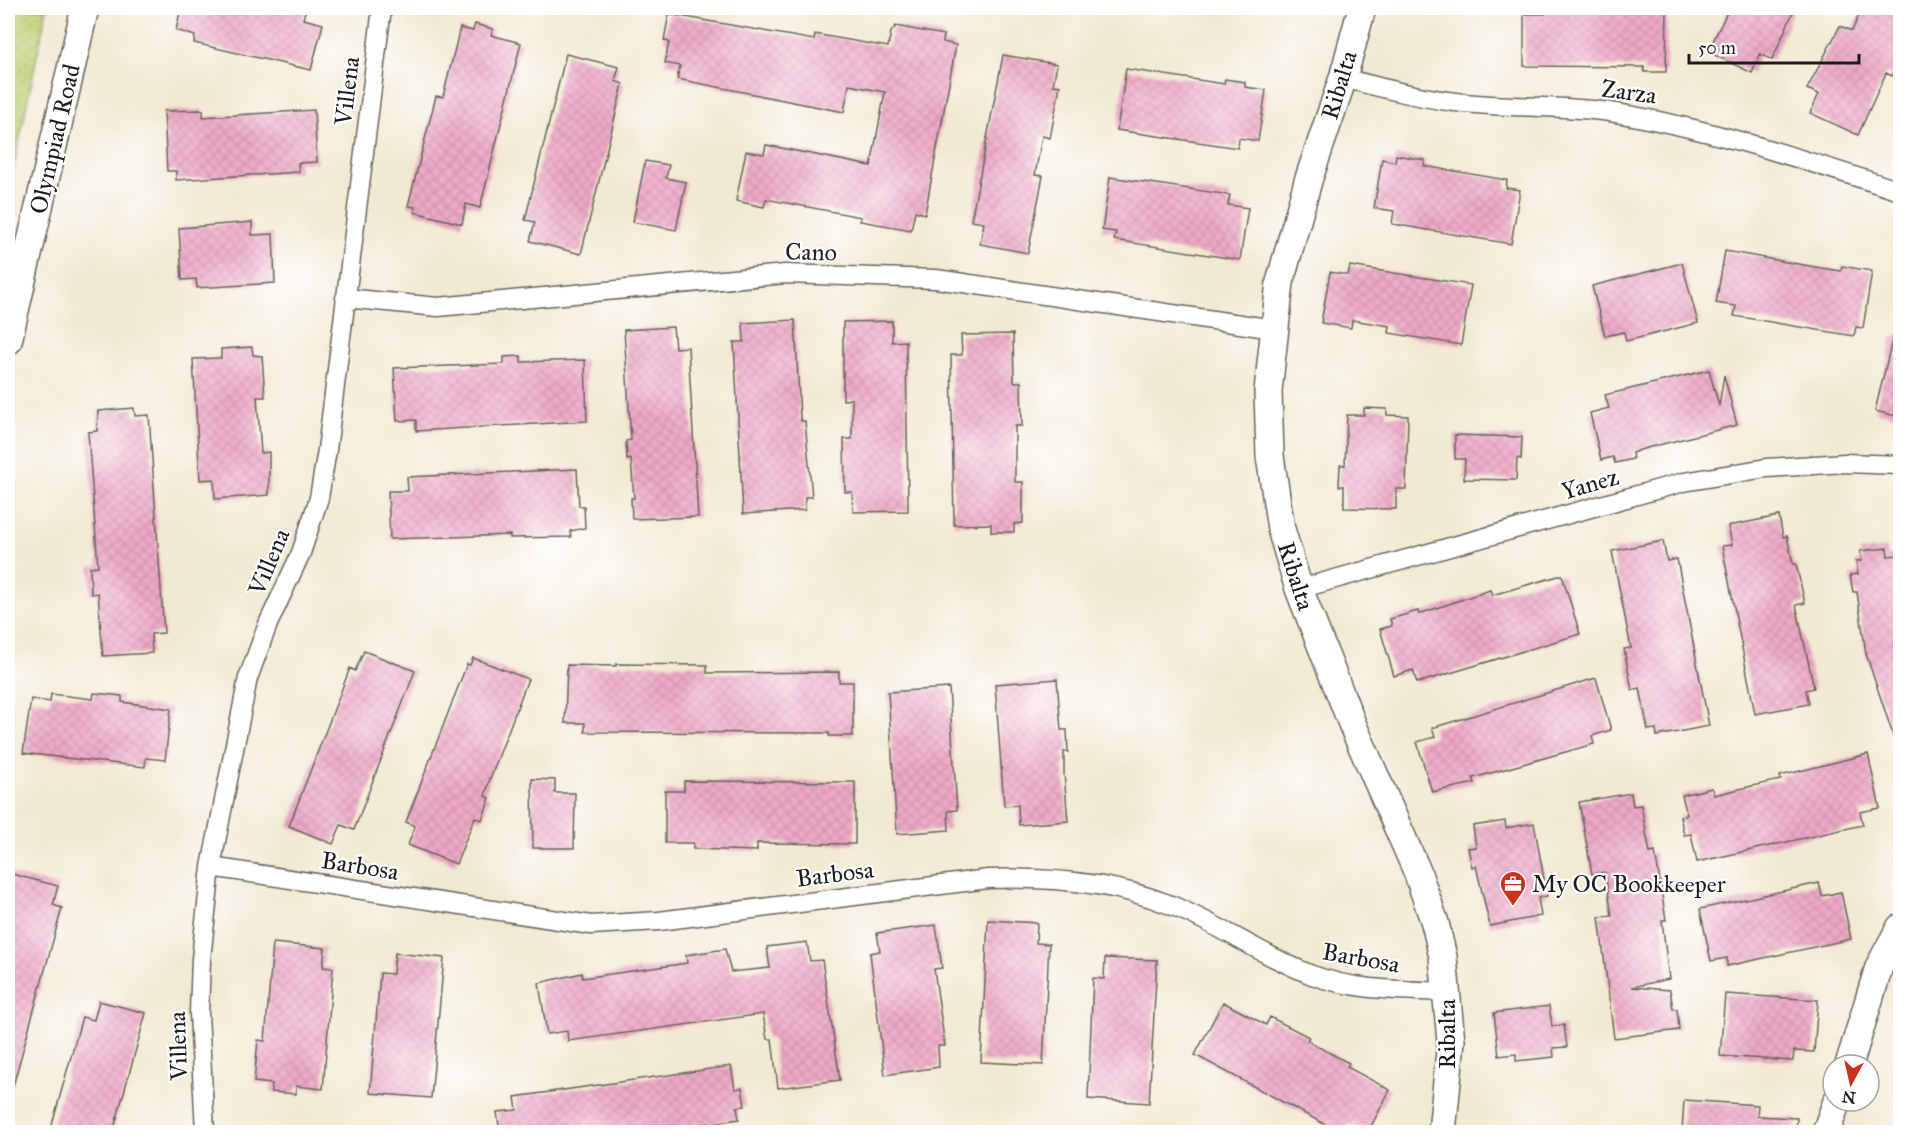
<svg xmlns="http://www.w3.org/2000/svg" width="1908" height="1140" viewBox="0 0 1908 1140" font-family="'IM FELL Great Primer',serif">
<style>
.park{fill:url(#park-dots);stroke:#6c7546;stroke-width:1.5}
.building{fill:url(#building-cross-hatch)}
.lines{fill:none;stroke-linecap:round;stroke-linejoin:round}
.street-casing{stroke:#67645c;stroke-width:21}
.secondary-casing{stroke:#67645c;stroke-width:30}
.street{stroke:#fff;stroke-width:18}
.secondary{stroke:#fff;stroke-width:27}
.labels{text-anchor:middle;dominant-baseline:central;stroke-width:4.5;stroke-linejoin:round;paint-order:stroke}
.street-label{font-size:24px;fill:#1c1c1c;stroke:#fff}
.poi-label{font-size:24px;fill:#1c1c1c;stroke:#fff;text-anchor:start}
</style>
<defs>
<pattern id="park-dots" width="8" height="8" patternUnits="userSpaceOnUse" patternTransform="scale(1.5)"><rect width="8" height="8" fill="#bcce71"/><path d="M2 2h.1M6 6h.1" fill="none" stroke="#a1b061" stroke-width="1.8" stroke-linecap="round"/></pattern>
<pattern id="building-cross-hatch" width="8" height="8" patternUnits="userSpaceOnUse" patternTransform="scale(1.5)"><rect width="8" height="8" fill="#eea9c6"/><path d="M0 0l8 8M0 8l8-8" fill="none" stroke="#cc91aa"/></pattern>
</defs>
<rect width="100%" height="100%" fill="#fff"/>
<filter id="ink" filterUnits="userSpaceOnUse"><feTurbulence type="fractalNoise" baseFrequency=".0167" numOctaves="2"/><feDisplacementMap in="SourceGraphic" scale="12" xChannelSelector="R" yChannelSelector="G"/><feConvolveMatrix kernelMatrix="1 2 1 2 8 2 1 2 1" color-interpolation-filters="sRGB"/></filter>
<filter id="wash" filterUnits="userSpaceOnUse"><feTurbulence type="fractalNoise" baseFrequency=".008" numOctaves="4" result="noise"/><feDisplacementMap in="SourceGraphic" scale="24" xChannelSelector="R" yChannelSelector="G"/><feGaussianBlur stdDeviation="1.35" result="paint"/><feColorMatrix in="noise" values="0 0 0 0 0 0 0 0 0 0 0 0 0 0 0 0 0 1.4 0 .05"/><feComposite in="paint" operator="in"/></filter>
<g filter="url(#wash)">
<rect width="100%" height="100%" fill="#f2e9d2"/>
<path class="park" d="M8,8H47L8,194Z"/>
<g id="blocks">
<path class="building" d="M181,8H306L303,19L323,24L311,70L194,43L195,36L176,30Z
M1545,8H1667L1666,72H1644V67L1524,66V14H1545Z
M1729,8H1795L1772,60L1760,54L1752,73L1708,52Z
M1862,8H1900V58L1892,76L1886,73L1858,135L1810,113L1819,94L1807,89L1840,26L1852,31Z
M669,14L814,40L815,34L888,47L891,32L896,26L944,35L943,42L956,45L925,214L915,211L911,230L860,221L861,217L766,199L764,207L736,201L746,151L764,154L766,145L871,166L885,92L849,85L844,112L677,79L680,66L665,63L669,42L664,40Z
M475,24L493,29L491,35L521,43L480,208L466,204L462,224L414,212L415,207L408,206L436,96L443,97L460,28L473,31Z
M566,54L619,67L615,81L623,84L581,254L530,241L535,222L525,220Z
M1003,55L1057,64L1053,85L1060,86L1050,138L1042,136L1035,175L1043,176L1028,253L980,244L984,223L971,221Z
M1126,69L1224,84L1225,79L1245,82V87L1266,90L1258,141L1239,138L1238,148L1117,130Z
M203,110V117L314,110L317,162L298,163L299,172L176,180V171H167L164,111Z
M1396,155L1425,160L1424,166L1507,180L1506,188L1520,190L1511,244L1392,224L1394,211L1374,208L1382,159L1395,162Z
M645,161L669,165L666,178L686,182L676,230L633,222Z
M1110,177L1230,195L1228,205L1248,208L1240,260L1114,240L1116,232L1102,230Z
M252,222V235L273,234L275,283L197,288L196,279L182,280L179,228Z
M1725,251L1821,268L1841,271L1842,266L1872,271L1863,328L1856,327L1854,336L1734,316L1736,306L1716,303Z
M1682,263L1698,323L1626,341L1624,332L1605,336L1592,286Z
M1350,266L1471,285L1461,345L1389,333L1390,326L1352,320L1351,328L1321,323L1330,272L1348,275Z
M795,320L800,417L801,421H805L812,497H805V510L743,514L734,342H744L743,323Z
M892,321V342L906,341L908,511L853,512L852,492H845L844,439H852V399L843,400V322Z
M673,327L675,348L688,347L698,517L632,519L631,498H634L631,459L627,460L626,441L631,440L624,330Z
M1013,334L1014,382H1021L1022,426H1015V482H1023V523L1014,524V532H991V524L954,525L951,355H962L961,335Z
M1893,336L1900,337V417L1875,411Z
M252,347L253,355L262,356L265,397H257L261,453L269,452V495L215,499L214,479L200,480L193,359L221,358V349Z
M521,356V362L585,360L587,421L416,431V420L397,421L394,368L504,364V357Z
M1709,370L1719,406L1724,375L1737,425L1643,449L1632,453L1633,459L1615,463L1613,457L1601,460L1590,413L1609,408L1605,395Z
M134,408L135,416L149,415L164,633L151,634L152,653L103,656L98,593L91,594L90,567L98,566L88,432L97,431L98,411Z
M1364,408L1387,409V415L1408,416L1406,489H1396V509L1344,508V486H1339L1340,465H1345L1347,415H1364Z
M1455,435L1522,437L1521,459L1517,458L1516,480L1464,479L1465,459H1455Z
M577,469L579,506H584L585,528L570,531L571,537L510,538V535L390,539L388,491H408L407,477Z
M1779,516L1783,537L1787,536L1793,564H1796L1805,603L1796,605L1814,688L1806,690L1809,704L1755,714L1722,546L1732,545L1728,526Z
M1663,541L1667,561L1677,559L1709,726L1657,736L1656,729L1648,730L1640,688L1632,690L1624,649L1631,648L1612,551Z
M1887,548L1888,556L1900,555V746L1897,747L1866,654L1857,592H1853L1850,575L1858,574L1856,561H1862L1860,551Z
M1562,575L1580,634L1417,683L1413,670L1394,676L1380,629L1392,626L1390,619L1418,611L1419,614L1490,590L1492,595Z
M364,651L415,671L354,830L341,825L333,844L289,826L350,668L355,671Z
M473,658L528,679L490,779L485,796L490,798L482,820L475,817L456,864L408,845L415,826L406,822L467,664L470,665Z
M616,664L707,665V673L839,672V682H853V736H829V733L585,732V723H565L567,665L616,666Z
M1596,678L1611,730L1592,736L1594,744L1473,778L1475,783L1432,792L1417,742L1435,737L1432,728Z
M1057,679L1061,730H1067L1068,752H1064V773L1068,821L1019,825L1018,805L1004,806L995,684Z
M949,688L957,810L948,811L949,830L897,834L888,692Z
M94,693L122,696V702L171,709L165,760L146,758L145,767L23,753L31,699L50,702L51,694L93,699Z
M1868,754L1880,808L1860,812L1863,825L1697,862L1691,834L1684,835L1680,816L1687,815L1682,795L1712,788L1714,795L1752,786L1781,780L1780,776Z
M532,779L555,780V793H575L574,848H533Z
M684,781L855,782V844L757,843V851L693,849V843H665V791H684Z
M1631,793L1633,806L1641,805L1650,853L1655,852L1666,920H1662L1669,979L1632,987L1670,990L1673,1009H1677L1679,1030L1614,1038L1599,917L1612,916L1605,872L1592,874L1579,802Z
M1505,821L1506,828L1534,823L1547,896L1538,898L1541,916L1490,926L1476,866L1472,867L1468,848L1476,847L1473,826Z
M8,873L58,886L53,905L62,908L13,1086L8,1085Z
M1819,883L1822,896L1841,892L1851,939L1727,966V958L1711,961L1700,909Z
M988,920L1037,923L1036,943L1049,944L1043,1065L981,1062Z
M936,925L942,968L934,969L945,1046H938L939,1067L885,1075L870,953L880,951L877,933Z
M807,942L810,961L822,960L840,1080L778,1088L772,1039H767L763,1014L568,1041L567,1031L547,1034L539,983L582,973L583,978L687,963L686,955L725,949L731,972L770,968L767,947Z
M273,943L325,948L323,967L333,968L323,1089L296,1086V1094L271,1092L272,1084L254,1082L258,1040L265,1041Z
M395,953L444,958L431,1098L370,1093L380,973L393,974Z
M1105,958L1157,960L1149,1103L1088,1099L1093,978L1104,979Z
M1725,994L1818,1000L1814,1052L1794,1051L1793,1061L1720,1056Z
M99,1001L146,1013L113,1132H50L82,1017L94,1020Z
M1223,1002L1266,1025L1270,1017L1309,1037L1307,1041L1349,1063L1347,1067L1390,1090L1368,1132L1350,1124L1345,1132H1339L1195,1055Z
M1549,1006L1552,1026L1564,1025L1567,1047L1553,1048L1554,1057L1516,1061V1054L1499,1056L1494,1013Z
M731,1066L735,1089L742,1088L745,1106L737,1107L739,1119L676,1128L677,1132H500L497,1112L517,1110L515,1097Z
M1684,1100L1758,1105L1757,1116L1797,1118L1796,1132H1682Z"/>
</g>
</g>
<g filter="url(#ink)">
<use href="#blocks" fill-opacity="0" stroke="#67645c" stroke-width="1.5"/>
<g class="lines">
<g class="street-casing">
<path id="street" d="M1343,78C1383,88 1423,99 1464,103C1512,108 1561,105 1610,112C1710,128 1804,160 1900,191
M345,298L438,307L785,274L936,279L1274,329
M1299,589L1684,482L1766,468L1845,463L1900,465
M211,867L591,925L659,921L988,879C1049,877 1111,882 1168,904C1218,923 1262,956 1312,975C1355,991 1403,990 1448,992
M205,1132L199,1013L201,959L211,867L248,678L268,624L301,553L319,498L327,450L382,8"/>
</g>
<g class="secondary-casing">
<path id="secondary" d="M1362,8L1343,78L1308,181L1280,282L1268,391L1270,456L1281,529L1299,589L1353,726L1417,871L1435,923L1443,957L1451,1041L1442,1132
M8,341L85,8
M1849,1065L1879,967L1900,928
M1826,1132L1837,1101"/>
</g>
<use href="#street" class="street"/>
<use href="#secondary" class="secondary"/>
</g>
</g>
<defs>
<g id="office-pin" transform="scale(1.35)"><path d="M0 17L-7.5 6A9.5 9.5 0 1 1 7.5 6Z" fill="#c8321e" stroke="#fff"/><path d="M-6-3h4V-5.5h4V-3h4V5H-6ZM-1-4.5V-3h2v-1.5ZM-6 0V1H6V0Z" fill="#fff"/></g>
</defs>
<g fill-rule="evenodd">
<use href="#office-pin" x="1513" y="884"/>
</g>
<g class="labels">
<g class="street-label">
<text transform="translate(1339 85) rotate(-73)">Ribalta</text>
<text transform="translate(347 91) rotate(-83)">Villena</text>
<text transform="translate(1629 92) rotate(8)">Zarza</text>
<text transform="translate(55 139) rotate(-77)">Olympiad Road</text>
<text transform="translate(811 252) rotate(1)">Cano</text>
<text transform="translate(1590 484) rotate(-16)">Yanez</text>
<text transform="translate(269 562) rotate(-67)">Villena</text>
<text transform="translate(1296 576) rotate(72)">Ribalta</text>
<text transform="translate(360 866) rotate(9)">Barbosa</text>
<text transform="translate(835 874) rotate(-7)">Barbosa</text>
<text transform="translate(1361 958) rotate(10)">Barbosa</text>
<text transform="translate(1447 1034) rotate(-90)">Ribalta</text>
<text transform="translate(178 1046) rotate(-92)">Villena</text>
</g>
<g class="poi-label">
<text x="1532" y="884">My OC Bookkeeper</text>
</g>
</g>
<rect width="1908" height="1140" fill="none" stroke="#fff" stroke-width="30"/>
<g transform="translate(1851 1083) rotate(188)"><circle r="28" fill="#ffffff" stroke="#a4a4a4" stroke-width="1.5"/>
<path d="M0-4.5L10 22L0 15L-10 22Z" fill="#c8321e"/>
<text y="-9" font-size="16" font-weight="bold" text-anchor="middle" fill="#1c1c1c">N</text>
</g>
<path d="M1689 54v9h170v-9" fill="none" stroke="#1c1c1c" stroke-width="3"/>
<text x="1698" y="54" font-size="18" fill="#1c1c1c" stroke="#ffffff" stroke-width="4.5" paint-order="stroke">50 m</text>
</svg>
